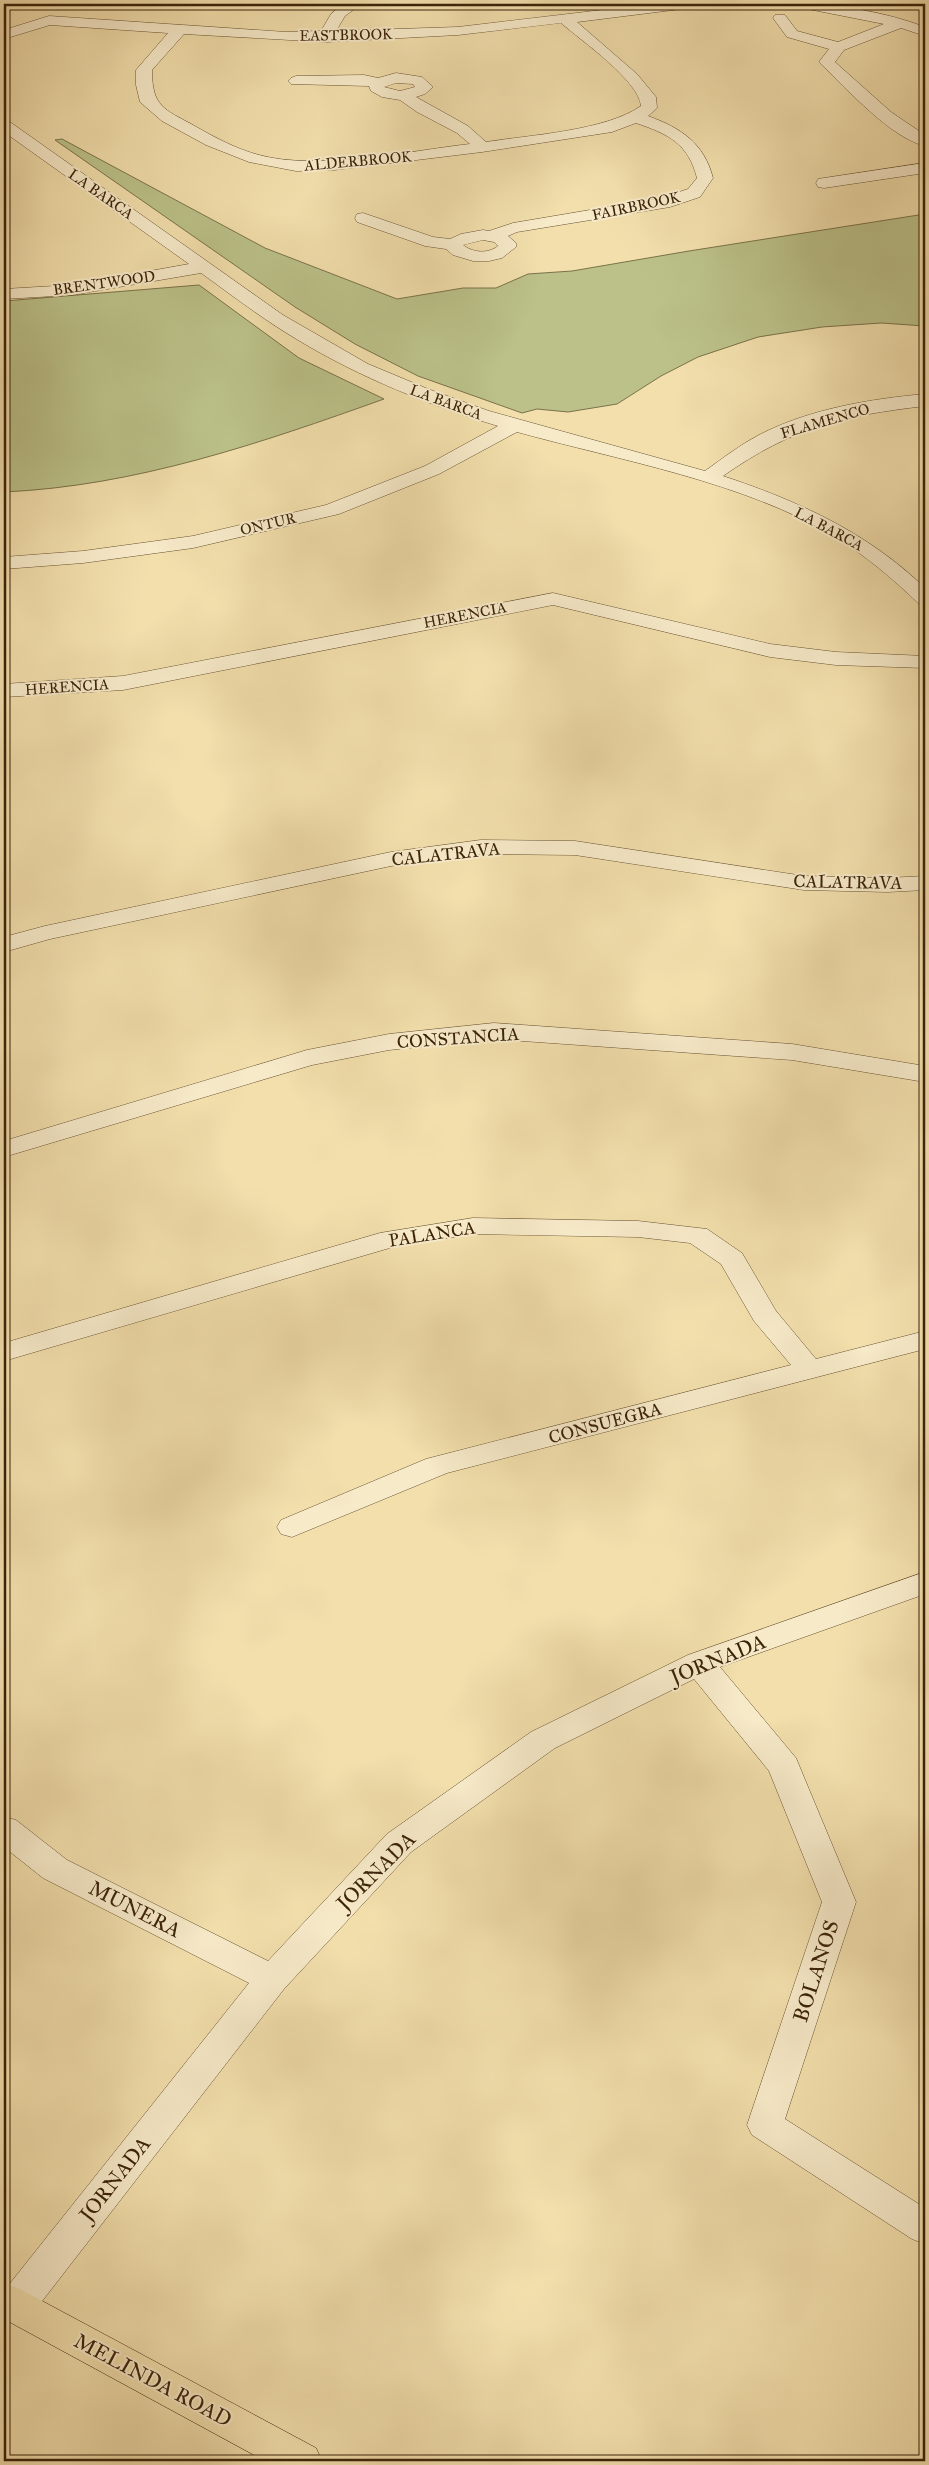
<svg xmlns="http://www.w3.org/2000/svg" width="929" height="2465" viewBox="0 0 929 2465" font-family="'IM FELL Great Primer',serif">
<style>
.green{fill:#bbc189;stroke:#7b724a}
.lines{fill:none;stroke-linecap:round;stroke-linejoin:round}
.minor-casing{stroke:#695232;stroke-width:1}
.major-casing{stroke:#3b230a;stroke-width:1}
.minor{fill:#f7eac9;fill-rule:evenodd}
.major{fill:#f2dfac;fill-rule:evenodd}
.labels{text-anchor:middle;dominant-baseline:central;stroke-width:4;stroke-linejoin:round;paint-order:stroke}
.far-street-label{font-size:15px;fill:#3b230a;stroke:#f7eac9}
.street-label{font-size:18px;fill:#3b230a;stroke:#f7eac9}
.near-street-label{font-size:21px;fill:#3b230a;stroke:#f7eac9}
</style>
<rect width="100%" height="100%" fill="#f2dfac"/>
<filter id="stains"><feTurbulence type="fractalNoise" baseFrequency=".004" numOctaves="4"/><feColorMatrix values="0 0 0 0 .2 0 0 0 0 .09 0 0 0 0 .02 0 0 0 .5 -.17"/></filter>
<radialGradient id="worn" r=".72"><stop offset=".6" stop-color="#630" stop-opacity="0"/><stop offset="1" stop-color="#630" stop-opacity=".3"/></radialGradient>
<path class="green" d="M62,139L265,248L397,299L463,288H496L528,274L572,271L689,251L925,214V326L881,323L822,327L758,337L698,357L661,376L617,404L568,412L537,409L522,413L418,376L355,344L295,307L55,140Z
M199,285L299,358L384,399C261,443 136,486 4,492V301Z"/>
<g class="lines">
<g class="minor-casing">
<path id="minor" d="M343,4H361L345,16L336,31L458,27L653,4H696L694,7L689,8L577,22L637,74L656,97L657,108L648,116C681,128 704,143 713,178L700,197L670,207L517,232L508,236L516,243V247L502,258L489,261H473L453,255L446,249L425,246L357,222L355,218L357,214L363,213L433,237L450,239L461,234L483,230L489,231L513,223L661,198L688,189L697,178C688,143 668,134 636,123L612,132L482,152L334,170L296,171L249,162L206,145L162,121L140,102L136,85V70L168,33L50,25L4,39V30L49,16L286,32L321,31L331,14ZM561,23C582,41 639,81 641,106C605,131 530,135 486,142L468,126L416,97L425,94L433,87L422,77L396,73L378,78L364,75L296,76L291,78L288,81L291,84L369,86L371,91L382,97L400,100L417,112L457,133L470,144C408,151 318,171 259,155C236,149 214,137 193,125C164,109 152,107 152,70L184,34L326,42L458,35ZM396,83L413,84L415,87L400,91L384,87ZM483,240L494,242L498,246C488,254 473,253 463,245Z
M796,4C839,4 885,12 925,27V36L901,28L844,50L835,62L891,112L925,135V146C891,138 847,89 822,65L819,62L829,49L787,37L773,18L775,15H785L797,31L838,42L884,24L803,8L798,7Z
M4,120L10,122L283,315L368,364L428,389L489,411L705,471C723,458 740,445 759,435C809,409 870,399 925,394V406C841,416 793,427 723,476C798,501 867,532 925,588V605L918,603C892,578 866,556 835,537C746,482 618,460 517,432L439,474L339,514L193,548L83,563L4,569V557L83,551L193,536L326,505L425,466L498,426C429,405 361,378 298,340C264,320 233,296 201,273L72,295L4,299V289L72,285L189,264L4,132Z
M925,163V173L824,188L818,187L816,183L818,179L824,178Z
M553,593L770,644L836,652L925,656V668L836,665L770,657L553,605L123,690L4,697V684L123,676Z
M481,840L575,841L804,876L888,878L925,876V890L888,892L804,890L575,855L481,854L391,866L50,939L4,952V937L45,926L391,852Z
M494,1023L792,1044L925,1066V1082L792,1060L494,1039L389,1050L312,1065L4,1157V1141L307,1050L389,1034Z
M473,1218L638,1221L707,1229L742,1253L776,1311L816,1359L925,1331V1349L447,1473L292,1537L281,1534L277,1527L281,1520L426,1459L791,1365L754,1321L721,1264L690,1243L638,1237L473,1234L393,1247L4,1361V1343L380,1233Z
M925,1572V1594L720,1667L796,1758L856,1902L785,2119L925,2208V2244L912,2239L752,2135L747,2125L822,1902L769,1771L694,1679L555,1748L411,1852L284,1989L29,2318L15,2322L4,2318V2291L249,1983L43,1878L4,1847V1817L16,1820L67,1860L268,1961L387,1834L531,1732L688,1655Z"/>
</g>
<g class="major-casing">
<path id="major" d="M4,2284L18,2288L316,2448L322,2461H265L4,2319Z"/>
</g>
<use href="#minor" class="minor"/>
<use href="#major" class="major"/>
</g>
<g class="labels">
<g class="far-street-label">
<text transform="translate(346 35) rotate(-1)">EASTBROOK</text>
<text transform="translate(358 161) rotate(-5)">ALDERBROOK</text>
<text transform="translate(101 194) rotate(35)">LA BARCA</text>
<text transform="translate(636 206) rotate(-12)">FAIRBROOK</text>
<text transform="translate(104 283) rotate(-8)">BRENTWOOD</text>
<text transform="translate(446 402) rotate(20)">LA BARCA</text>
<text transform="translate(825 421) rotate(-16)">FLAMENCO</text>
<text transform="translate(268 524) rotate(-13)">ONTUR</text>
<text transform="translate(829 529) rotate(28)">LA BARCA</text>
<text transform="translate(465 615) rotate(-11)">HERENCIA</text>
<text transform="translate(67 687) rotate(-4)">HERENCIA</text>
</g>
<g class="street-label">
<text transform="translate(446 854) rotate(-6)">CALATRAVA</text>
<text transform="translate(848 882) rotate(1)">CALATRAVA</text>
<text transform="translate(458 1038) rotate(-4)">CONSTANCIA</text>
<text transform="translate(432 1234) rotate(-9)">PALANCA</text>
<text transform="translate(605 1423) rotate(-15)">CONSUEGRA</text>
</g>
<g class="near-street-label">
<text transform="translate(718 1659) rotate(-22)">JORNADA</text>
<text transform="translate(376 1871) rotate(-45)">JORNADA</text>
<text transform="translate(135 1909) rotate(27)">MUNERA</text>
<text transform="translate(816 1971) rotate(-72)">BOLANOS</text>
<text transform="translate(115 2179) rotate(-52)">JORNADA</text>
<text transform="translate(153 2380) rotate(28)">MELINDA ROAD</text>
</g>
</g>
<rect width="929" height="2465" fill="none" stroke="#f2dfac" stroke-width="20"/>
<rect x="5" y="5" width="919" height="2455" fill="none" stroke="#3b230a" stroke-width="2.5"/>
<rect x="10" y="10" width="909" height="2445" fill="none" stroke="#3b230a"/>
<rect width="100%" height="100%" filter="url(#stains)"/>
<rect width="100%" height="100%" fill="url(#worn)"/>
</svg>
